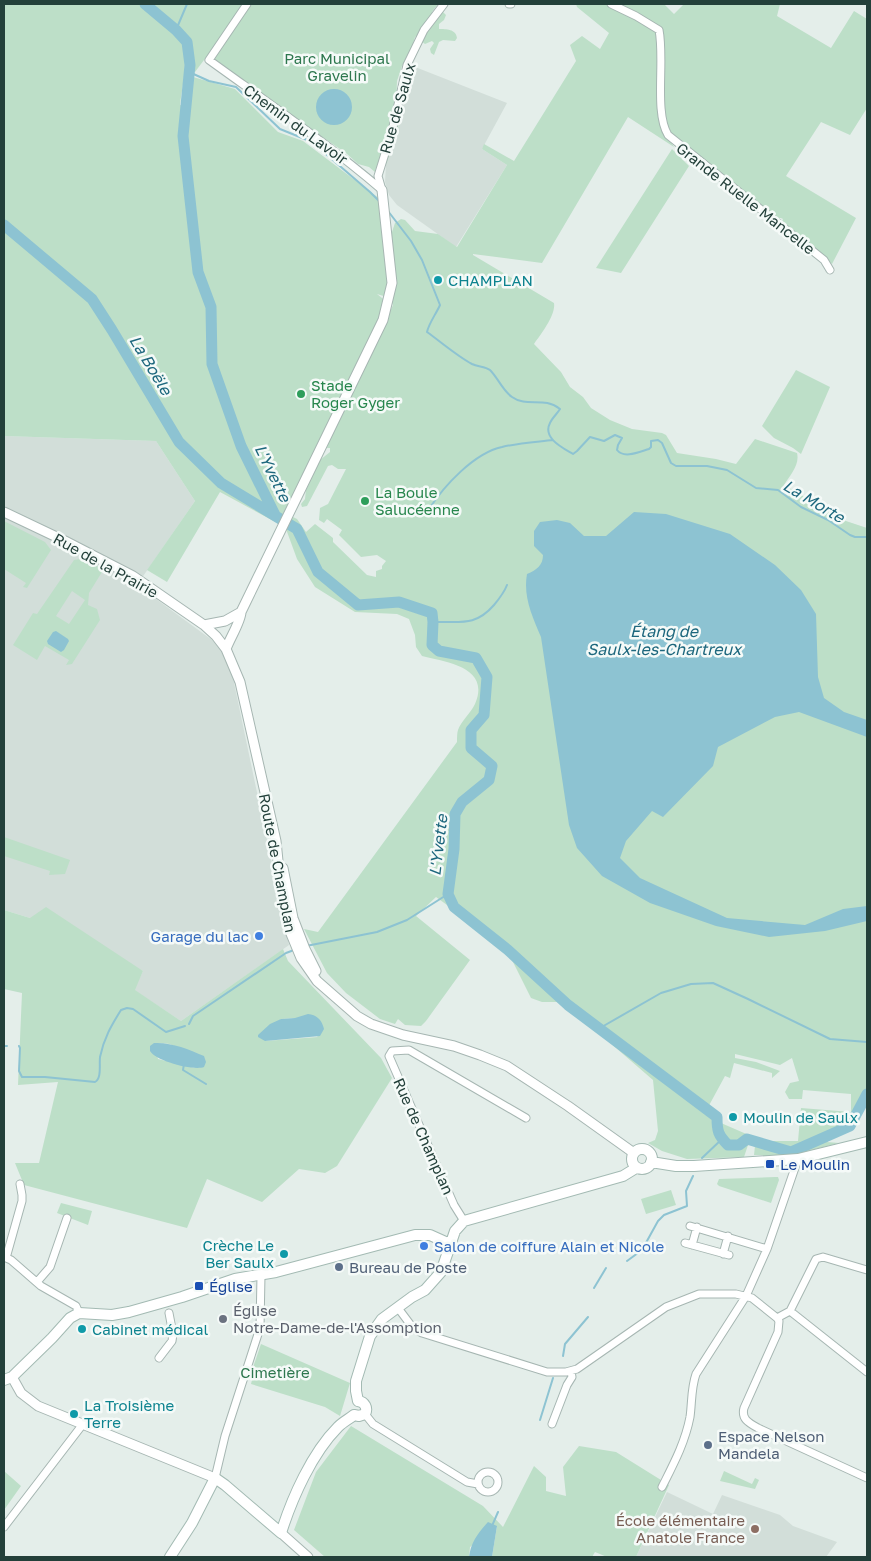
<svg xmlns="http://www.w3.org/2000/svg" width="871" height="1561" viewBox="0 0 871 1561" font-family="'Golos Text',sans-serif">
<style>
.built{fill:#d2ded9}
.green{fill:#bddfc8;fill-rule:evenodd}
.water{fill:#8dc3d2}
.lines{fill:none;stroke-linecap:round;stroke-linejoin:round}
.stream{stroke:#8dc3d2;stroke-width:2}
.river{stroke:#8dc3d2;stroke-width:11}
.minor-casing{stroke:#a6b6b2;stroke-width:9}
.tertiary-casing{stroke:#a6b6b2;stroke-width:11}
.secondary-casing{stroke:#a3bab3;stroke-width:12}
.minor{stroke:#fff;stroke-width:7}
.tertiary{stroke:#fff;stroke-width:9}
.secondary{stroke:#fff;stroke-width:10}
.culture-dot{fill:#0f9aa8;stroke:#f5faf8;stroke-width:2}
.leisure-dot{fill:#2e9e5b;stroke:#f5faf8;stroke-width:2}
.shop-dot{fill:#3f7fe0;stroke:#f5faf8;stroke-width:2}
.transit-dot{fill:#1a4fb4;stroke:#f5faf8;stroke-width:2}
.service-dot{fill:#5c6f8a;stroke:#f5faf8;stroke-width:2}
.worship-dot{fill:#6b7280;stroke:#f5faf8;stroke-width:2}
.education-dot{fill:#8d6e63;stroke:#f5faf8;stroke-width:2}
.labels{text-anchor:middle;dominant-baseline:central;stroke-width:5;stroke-linejoin:round;paint-order:stroke}
.park-label{font-size:15px;fill:#2d774e;stroke:#f5faf8}
.street-label{font-size:15px;fill:#23403a;stroke:#f5faf8}
.culture-label{font-size:15px;fill:#0d838f;stroke:#f5faf8;text-anchor:start}
.leisure-label{font-size:15px;fill:#27864d;stroke:#f5faf8;text-anchor:start}
.shop-label{font-size:15px;fill:#366cbe;stroke:#f5faf8;text-anchor:end}
.transit-label{font-size:15px;fill:#164399;stroke:#f5faf8;text-anchor:start}
.service-label{font-size:15px;fill:#4e5e75;stroke:#f5faf8;text-anchor:start}
.worship-label{font-size:15px;fill:#5b616d;stroke:#f5faf8;text-anchor:start}
.education-label{font-size:15px;fill:#785e54;stroke:#f5faf8;text-anchor:end}
.water-label{font-size:16px;font-style:italic;fill:#1d677d;stroke:#f5faf8}
</style>
<rect width="100%" height="100%" fill="#e4eeea"/>
<path class="built" d="M410,65L507,103L482,149L507,165L456,247L397,205L389,195L385,182L386,165L398,133L406,77Z
M4,436L156,441L195,501L137,585L212,640L223,652L233,678L289,945L181,1021L134,990L143,971L30,918L4,910Z
M667,1492L713,1514L722,1495L780,1515L793,1526L837,1542L826,1557H636Z"/>
<path class="green" d="M4,4H138C152,12 180,30 183,46C188,65 182,87 180,105L189,107L193,77L235,89L278,132L303,141L380,199L386,273L390,269L386,250L395,223L401,219L405,220L415,231L438,234L457,247L507,165L482,149L484,144L514,161L576,61L570,45L582,36L600,49L609,33L577,7L576,4H605L630,15L658,31L659,48V122L674,147L628,117L542,263L473,254V255L554,303C556,315 541,334 534,344L561,372L570,387L583,397L591,408L610,420L632,429L662,433L666,435L677,453L716,459L736,464L755,439L797,453C800,465 790,475 784,485L846,521L867,528V1099L856,1118L827,1142L839,1143L792,1155L763,1157V1155H754L756,1137L771,1141H798L801,1108L851,1112V1094L803,1090L802,1099H789L785,1092L790,1083L799,1081L792,1058L780,1065L735,1054V1058L756,1062L780,1071L772,1078V1073L734,1063L730,1078L725,1076L706,1111L721,1123L751,1136L744,1157L687,1159L662,1151L648,1143L655,1140L658,1131L653,1080L571,1009L557,1002H542L531,998L510,956L491,937L436,897L416,916L470,960L426,1021L421,1026L405,1025L398,1019L395,1024L380,1019L346,993L327,973L304,929L318,932L457,742C457,738 457,733 458,730C461,721 471,713 475,704C491,667 446,662 422,656L416,647L415,635L409,619L397,614L355,612L315,587L297,559L286,529L293,517L297,519L306,532L315,524L333,538V542L367,575L376,577V571L382,569V566L386,561L377,555L361,557L339,535L342,530L327,519L324,523L319,520L320,508L328,504L346,469H338L332,465L328,466L307,506L302,507L301,504L305,499L306,490L320,460L330,452V448H327L328,443L393,305L390,298L377,294L387,302L279,524L220,492L167,582L147,570L195,501L156,441L4,436Z
M146,4H244L216,44L195,72L192,70L190,40Z
M248,4H438L432,12L442,11L446,15L444,20L439,24V29C446,29 456,29 457,38L455,41L443,40L439,42L434,55L431,53L430,49L434,43L432,41L425,44L420,40L418,35L415,37L410,54L402,66L397,81L396,105L399,120L398,133L386,165L376,168L375,172L369,167L358,164L346,153L285,112L215,59L214,54Z
M618,4H664L674,14L684,4H780L777,16L831,48L854,11L867,19V108L850,135L821,122L786,176L856,218L832,264L815,249L813,245H809L782,222L783,219L781,218H777L671,133L665,121L663,111L662,36L658,26Z
M672,149L689,166L621,273L596,268Z
M796,370L830,387L801,454L793,448L774,438L762,426Z
M4,521L45,542L51,550L27,588L23,587L26,583L4,569Z
M80,559L101,568L102,572L89,593L88,605L97,609L100,620L72,664L66,665L69,660L45,646L37,660L13,645L33,613L37,614L74,560ZM72,591L85,600L69,624L56,616Z
M4,837L70,860L65,874L49,875L50,871L4,856Z
M46,907L143,971L135,990L181,1021L283,949L288,961L381,1058L392,1078L337,1166L325,1173L299,1169L262,1202L207,1179L187,1228L24,1185L15,1163H39L58,1082L18,1085L22,993L4,989V910L30,918ZM295,1018L318,1037L265,1041L281,1019ZM154,1043C179,1042 180,1050 195,1068L158,1059Z
M775,1177H778L779,1180L771,1203L719,1186L717,1184L719,1179Z
M671,1190L676,1205L646,1214L641,1199Z
M61,1203L92,1211L88,1225L57,1213Z
M261,1344L350,1383L340,1416L325,1407L251,1384L252,1380L249,1379Z
M351,1426L483,1506L503,1527L534,1466L546,1477V1491L566,1496L563,1467L579,1446L616,1452L669,1485L636,1557H607L595,1552L592,1557H492L497,1526L470,1547L469,1557H325L294,1530L316,1472Z
M4,1471L21,1486L4,1510Z
M724,1471L752,1484L755,1478L759,1480L755,1489L720,1481Z"/>
<path class="water" d="M316 107a18 18 0 1 1 36 0a18 18 0 1 1-36 0Z
M634,512L666,514L730,534L775,565L801,590L816,614L818,677L824,698L844,712L867,720V737L799,712L775,717L718,747L713,766L663,817L652,811L626,841L620,858L640,878L727,918L805,925L843,909L867,906V921L825,931L769,937L716,926L650,903L602,876L577,848L569,825L541,637C532,616 523,596 527,574C537,570 543,565 543,555L534,546V531L540,522L557,520L570,523L584,536H606Z
M56,631L68,639L69,641L64,650L61,652L48,644L47,641L53,632Z
M308,1014C317,1015 322,1020 324,1029L320,1036L265,1041L258,1037V1035L270,1024L281,1019L295,1018Z
M154,1043C171,1042 188,1049 204,1056L206,1062L204,1067C193,1071 156,1061 150,1051V1046Z
M488,1522L497,1526L492,1557H469C471,1542 478,1533 488,1522Z"/>
<g class="lines">
<path class="stream" d="M176,30L187,4
M189,72L209,81L236,87L280,129L312,142L370,192L380,202
M388,211L411,241L422,260L440,305C436,314 429,323 427,332C441,342 457,356 472,364C478,367 485,366 490,370C498,378 503,391 512,397C527,408 544,396 560,409C557,414 552,418 550,423C542,438 563,448 573,454L577,451L590,437L604,441L615,435L622,438L618,445L617,450C624,459 639,452 649,449L651,447V441L658,440L662,443L671,463L676,466H707L727,470L756,488L778,490L801,507L828,520L850,535L855,537H867
M429,509C444,486 474,453 502,447C518,443 536,442 553,440
M433,622C460,621 475,627 494,605C499,599 504,593 507,585
M306,946L377,932L407,920L448,894
M189,1024L193,1016L286,953L294,950
M600,1028L661,993L691,984L713,983L748,999L830,1039L867,1042
M4,1046H7
M19,1046L20,1048L19,1071L22,1077H45L95,1082C102,1078 99,1065 100,1057C104,1038 111,1026 121,1010L127,1008L133,1009L166,1032L185,1026
M184,1064L183,1070L206,1084
M702,1158L722,1139
M627,1261L642,1250L658,1221L664,1215L687,1206L686,1191L693,1176
M594,1288L606,1268
M563,1356L565,1344L588,1317
M540,1420L553,1378
M492,1526L498,1512"/>
<path class="river" d="M145,4L176,30L187,42L190,65L183,136L198,272L211,307L212,364L241,446L275,515
M4,225L92,299L112,330L179,442L221,483L297,529L318,572L358,605L399,602L432,613L433,622L432,645L439,651L476,658L487,677L484,715L471,730V748L492,766L489,780L462,802L455,814L454,849L448,894L454,907L508,950L568,1005L717,1117C717,1131 718,1135 728,1145H739L747,1139L791,1152L850,1126L867,1094"/>
<g class="minor-casing">
<path id="minor" d="M247,4L209,60C267,102 327,143 382,190
M509,4H511
M611,4L636,16L659,30C665,60 654,112 668,135L824,260L830,270
M382,190L378,176L392,131L407,65L424,30L444,4
M464,1221L454,1205L389,1056L392,1051L409,1050L526,1118
M690,1226L767,1249
M685,1243L729,1255
M692,1245L697,1227
M723,1254L728,1236
M4,1257L11,1260L41,1286L76,1306L79,1313
M6,1258L22,1201V1195L20,1184
M37,1282L50,1267L67,1218
M398,1308L413,1328L422,1333L547,1372H566L577,1369L666,1307L699,1294H736L752,1298L777,1318L779,1321L778,1332L744,1408C741,1419 749,1423 758,1428L867,1478
M790,1311L867,1372
M777,1318L790,1311L816,1259L823,1257L867,1270
M159,1358L172,1341L173,1334L169,1313
M365,1414L373,1424L467,1482L478,1484
M552,1424L567,1385L572,1377L571,1371
M478 1482a10 10 0 1 1 20 0a10 10 0 1 1-20 0Z
M215,1478L225,1436L260,1328L261,1275
M662,1487C673,1465 685,1443 690,1417C692,1403 691,1388 696,1374L746,1296L767,1249L798,1159
M4,1527L83,1424"/>
</g>
<g class="tertiary-casing">
<path id="tertiary" d="M4,512L65,541L133,576L204,625L216,636L226,649L240,682L276,841L280,881L289,929L301,958L317,981L357,1016L371,1024L403,1035L454,1046L480,1055L507,1066L568,1106L631,1151L633,1155
M204,625L225,621L241,612
M226,649C230,638 241,621 241,612L383,320L392,283L382,190
M283,868L293,918L305,949L316,971
M12,1377L21,1393L38,1406L215,1478
M281,1533L308,1557"/>
</g>
<g class="secondary-casing">
<path id="secondary" d="M632 1159a10 10 0 1 1 20 0a10 10 0 1 1-20 0Z
M651,1162L676,1166H694L798,1159L867,1142
M4,1380L12,1377L52,1338L70,1318L79,1313L112,1315L129,1312L182,1297L235,1279L276,1272L415,1235H430L450,1244
M358,1401L356,1391V1381L370,1336L382,1319L412,1297L425,1290L441,1272L455,1231L464,1221L623,1176L636,1168
M170,1557L192,1523L215,1478L225,1485L281,1533C292,1498 312,1453 338,1427C343,1422 349,1419 354,1415L359,1416L365,1414C368,1408 365,1402 358,1401"/>
</g>
<use href="#minor" class="minor"/>
<use href="#tertiary" class="tertiary"/>
<use href="#secondary" class="secondary"/>
</g>
<g class="culture-dot">
<circle cx="438" cy="280" r="5"/>
<circle cx="733" cy="1117" r="5"/>
<circle cx="284" cy="1254" r="5"/>
<circle cx="82" cy="1329" r="5"/>
<circle cx="74" cy="1414" r="5"/>
</g>
<g class="leisure-dot">
<circle cx="301" cy="394" r="5"/>
<circle cx="365" cy="501" r="5"/>
</g>
<g class="shop-dot">
<circle cx="259" cy="936" r="5"/>
<circle cx="424" cy="1246" r="5"/>
</g>
<g class="transit-dot">
<rect x="765" y="1159" width="10" height="10" rx="2.5"/>
<rect x="194" y="1281" width="10" height="10" rx="2.5"/>
</g>
<g class="service-dot">
<circle cx="339" cy="1267" r="5"/>
<circle cx="708" cy="1445" r="5"/>
</g>
<circle class="worship-dot" cx="223" cy="1319" r="5"/>
<circle class="education-dot" cx="755" cy="1529" r="5"/>
<g class="labels">
<g class="park-label">
<text x="337" y="58">Parc Municipal<tspan x="337" dy="17">Gravelin</tspan></text>
<text x="275" y="1372">Cimetière</text>
</g>
<g class="street-label">
<text transform="translate(397 108) rotate(-74)">Rue de Saulx</text>
<text transform="translate(296 124) rotate(36)">Chemin du Lavoir</text>
<text transform="translate(746 198) rotate(38)">Grande Ruelle Mancelle</text>
<text transform="translate(106 565) rotate(29)">Rue de la Prairie</text>
<text transform="translate(278 863) rotate(79)">Route de Champlan</text>
<text transform="translate(424 1136) rotate(66)">Rue de Champlan</text>
</g>
<g class="culture-label">
<text x="448" y="280">CHAMPLAN</text>
<text x="743" y="1117">Moulin de Saulx</text>
<text x="274" y="1245" text-anchor="end">Crèche Le<tspan x="274" dy="17">Ber Saulx</tspan></text>
<text x="92" y="1329">Cabinet médical</text>
<text x="84" y="1405">La Troisième<tspan x="84" dy="17">Terre</tspan></text>
</g>
<g class="leisure-label">
<text x="311" y="385">Stade<tspan x="311" dy="17">Roger Gyger</tspan></text>
<text x="375" y="492">La Boule<tspan x="375" dy="17">Salucéenne</tspan></text>
</g>
<g class="shop-label">
<text x="249" y="936">Garage du lac</text>
<text x="434" y="1246" text-anchor="start">Salon de coiffure Alain et Nicole</text>
</g>
<g class="transit-label">
<text x="780" y="1164">Le Moulin</text>
<text x="209" y="1286">Église</text>
</g>
<g class="service-label">
<text x="349" y="1267">Bureau de Poste</text>
<text x="718" y="1436">Espace Nelson<tspan x="718" dy="17">Mandela</tspan></text>
</g>
<g class="worship-label">
<text x="233" y="1310">Église<tspan x="233" dy="17">Notre-Dame-de-l'Assomption</tspan></text>
</g>
<g class="education-label">
<text x="745" y="1520">École élémentaire<tspan x="745" dy="17">Anatole France</tspan></text>
</g>
<g class="water-label">
<text transform="translate(151 365) rotate(59)">La Boële</text>
<text transform="translate(273 473) rotate(64)">L'Yvette</text>
<text transform="translate(814 501) rotate(31)">La Morte</text>
<text x="664" y="631">Étang de<tspan x="664" dy="18">Saulx-les-Chartreux</tspan></text>
<text transform="translate(438 845) rotate(-83)">L'Yvette</text>
</g>
</g>
<rect width="871" height="1561" fill="none" stroke="#23403a" stroke-width="10"/>
</svg>
